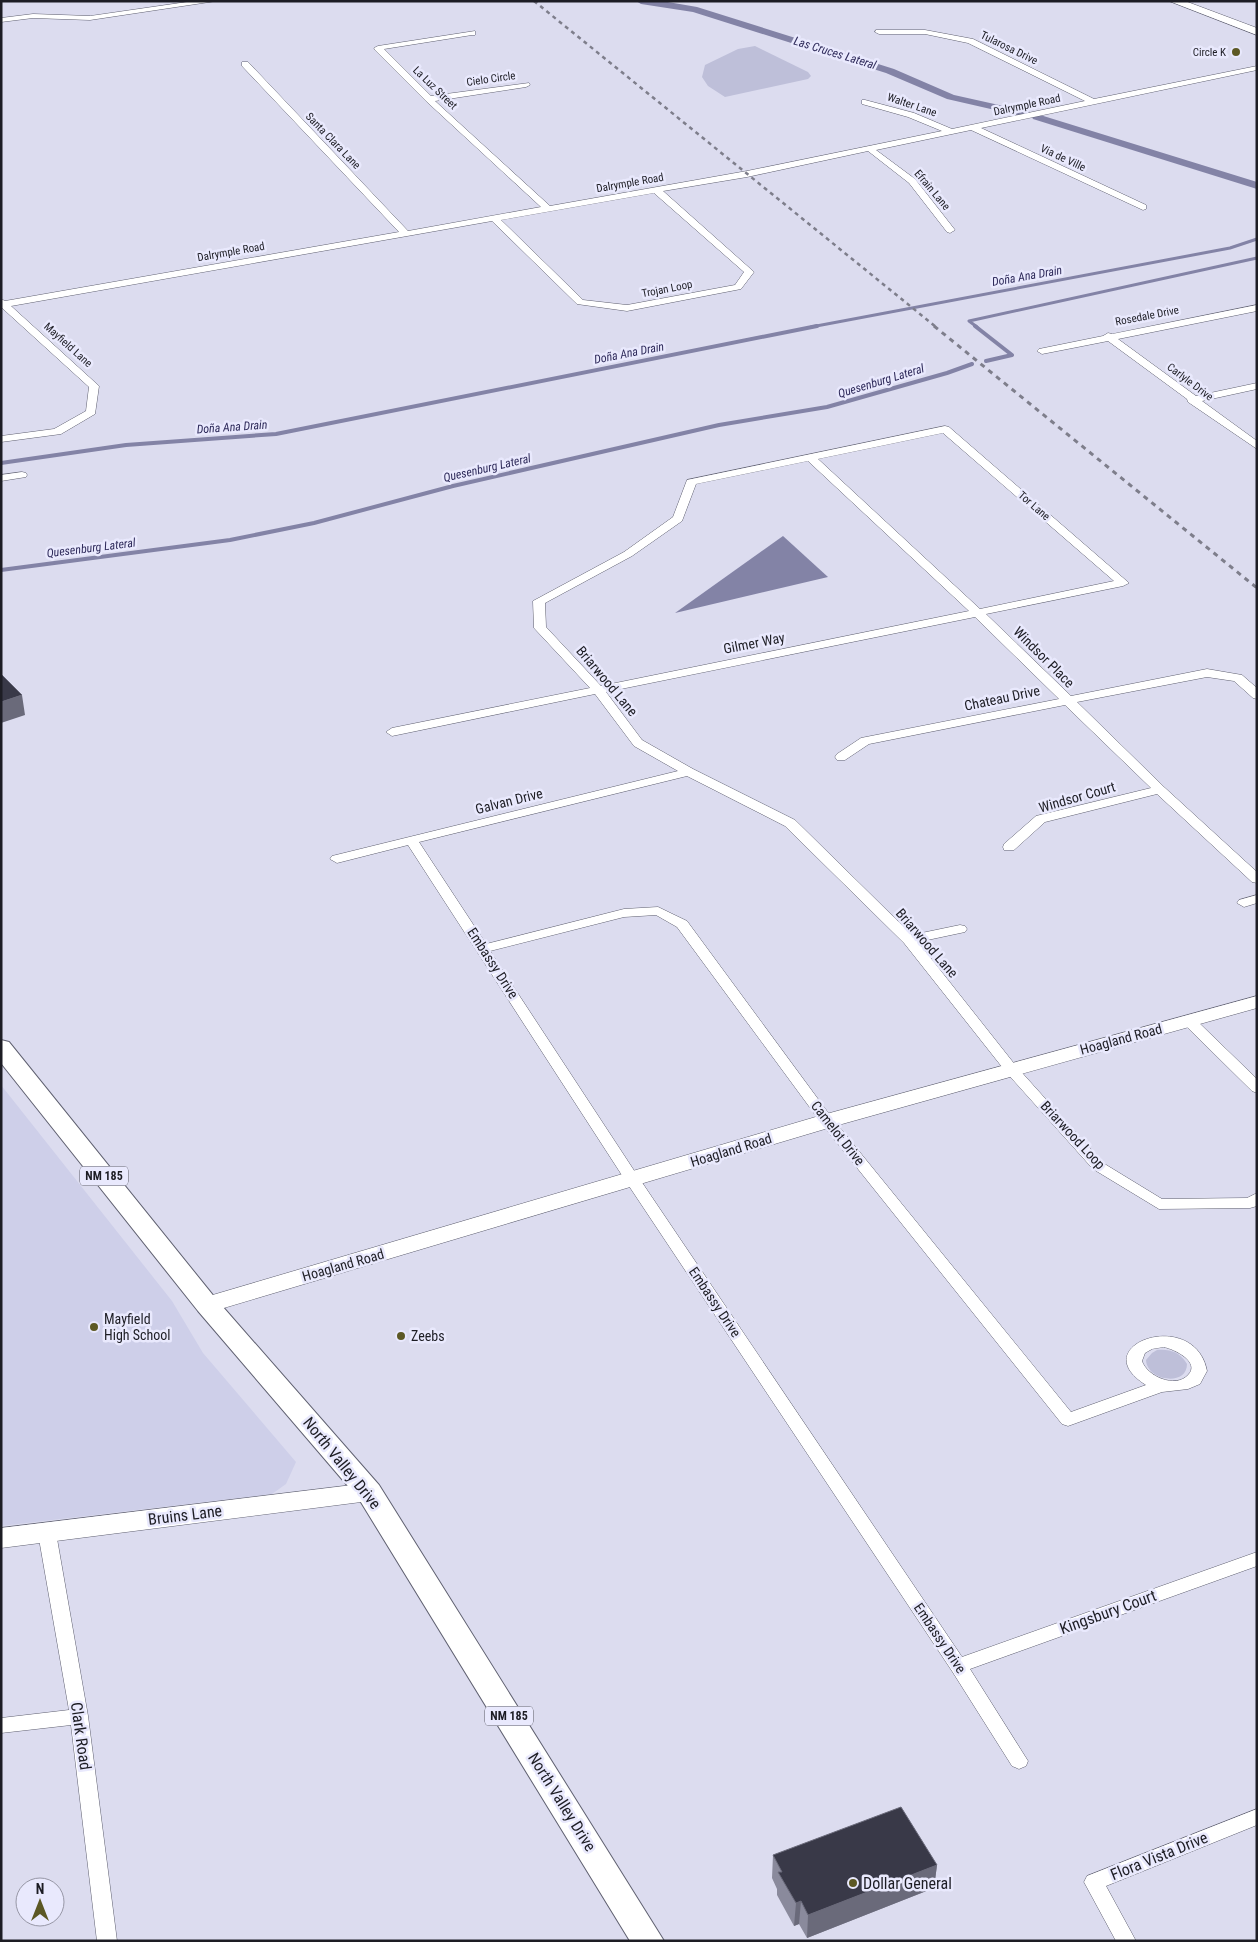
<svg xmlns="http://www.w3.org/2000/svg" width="1258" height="1942" viewBox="0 0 1258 1942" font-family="'Roboto Condensed',sans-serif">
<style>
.built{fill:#cecfe9}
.green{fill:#bebfd9}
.water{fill:#8383a6}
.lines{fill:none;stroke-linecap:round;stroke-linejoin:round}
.stream-far1{stroke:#8383a6;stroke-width:3}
.stream{stroke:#8383a6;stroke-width:4}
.canal{fill:#8383a6;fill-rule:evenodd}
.street-casing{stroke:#5f6070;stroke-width:1}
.secondary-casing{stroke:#5f6070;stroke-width:1}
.primary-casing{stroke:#5f6070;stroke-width:2}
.street{fill:#fff;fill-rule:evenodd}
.secondary{fill:#fff;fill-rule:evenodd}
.primary{fill:#fff;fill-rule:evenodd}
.rail-far1{stroke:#7e7e8b;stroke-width:2.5;stroke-dasharray:4 4;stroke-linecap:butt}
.rail{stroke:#7e7e8b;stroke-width:3;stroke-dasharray:5 5;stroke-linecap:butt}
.wall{fill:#8a8a9c}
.shaded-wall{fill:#6a6a7a}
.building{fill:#393948;stroke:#6a6a7a}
.poi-dot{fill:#5c5824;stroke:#e9e9fd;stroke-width:2}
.labels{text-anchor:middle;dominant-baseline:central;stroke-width:5;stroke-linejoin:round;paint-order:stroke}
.far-street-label{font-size:11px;fill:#1d1d24;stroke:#e9e9fd}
.far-poi-label{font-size:11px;fill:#1d1d24;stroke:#e9e9fd;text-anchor:end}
.far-water-label{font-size:12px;font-style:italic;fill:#2e2a5a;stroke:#e9e9fd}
.shield{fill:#e9e9fd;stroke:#5a5a65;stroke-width:1}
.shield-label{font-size:12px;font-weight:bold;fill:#1d1d24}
.street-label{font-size:14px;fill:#1d1d24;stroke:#e9e9fd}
.poi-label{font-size:14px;fill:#1d1d24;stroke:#e9e9fd;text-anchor:start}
.near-street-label{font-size:16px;fill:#1d1d24;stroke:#e9e9fd}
.near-poi-label{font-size:16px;fill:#1d1d24;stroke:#e9e9fd;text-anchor:start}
</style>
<rect width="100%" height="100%" fill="#dcdcef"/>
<path class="built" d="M1,1085L172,1301L203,1353L296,1462L286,1484L272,1494L1,1526Z"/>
<path class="green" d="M755,46L808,72L811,76L808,79L725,97L708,86L702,77L705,65L738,49Z
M1157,1350C1170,1349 1180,1352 1187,1364C1187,1387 1147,1381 1146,1360L1152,1353Z"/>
<path class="water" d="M783,536L828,577L675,613Z"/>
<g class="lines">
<path class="stream-far1" d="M811,327L1230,248L1257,239
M977,327L969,321L1257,258"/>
<path class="stream" d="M975,326L1012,355L986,361
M1,463L126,445L276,434L817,326
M1,570L230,540L314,523L453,486L719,425L827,407L947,373L972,364"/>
<path class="canal" d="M636,1H662L697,7L894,69L954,95L1030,112L1031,114L1026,117L947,99L886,73L693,12L641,4Z
M1037,114L1257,182V189L1033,119L1032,117L1033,115Z"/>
<g class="street-casing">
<path id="street" d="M194,1H216L90,20L33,18L1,22V18L33,14L90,16Z
M876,30H925L973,39L1094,99L1257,66V70L981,128L1146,205V209L1143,210L971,130L876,150L915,179L955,230L950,233L947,232L909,183L868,151L747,177L663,191L754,272L741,289L627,311L577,304L492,221L11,306L99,386L95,414L61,434L1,442V436L54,429L86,411L89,387L1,307V299L5,301L399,232L242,66V62H248L408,231L541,207L426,101L375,50L374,48L378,46L475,31V35H472L384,49L431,96L529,83L530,85L526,87L435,101L550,206L747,171L942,131L908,117L862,104V100H865L914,113L952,129L1085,101L968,43L925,34H879L875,32ZM654,193L744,272L735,285L627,305L583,300L501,220Z
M1257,305V311L1118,339L1196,396L1257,383V389L1202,401L1257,441V449L1188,402L1187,399L1108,341L1042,354L1037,351L1039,349L1103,336L1108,333L1112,334Z
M945,426L949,427L1129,583L1123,586L986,614L1071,696L1207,669L1242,675L1257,688V699L1253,698L1234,681L1207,677L1077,702L1164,787L1257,872V883L1252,882L1157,794L1045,822L1014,850H1004L1003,847L1004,844L1036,816L1151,788L1065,705L869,744L845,760H837L835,757L837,754L861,738L1059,699L975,617L606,692L642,740L693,769L795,820L912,935L960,925L965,926L967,929L965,932L918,942L1016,1066L1103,1163L1162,1199L1247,1198L1257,1193V1206L1250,1208L1159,1209L1093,1169L1006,1072L904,943L785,826L687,776L419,842L486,944L624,909L658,907L687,921L832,1118L1071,1412L1146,1385C1082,1345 1195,1306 1207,1371L1200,1384L1188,1389L1162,1392L1068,1426L1062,1424L822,1124L677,927L656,915L624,917L490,951L637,1175L962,1657L1257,1552V1566L970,1669L1028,1761L1026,1766L1019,1769L1012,1766L952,1671L627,1183L408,845L337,863L330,859L332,856L678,771L634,746L595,694L392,736L386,732L392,728L590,688L534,628L533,601L624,552L673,517L687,480ZM943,433L1114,581L980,609L818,459ZM808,461L969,611L601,686L546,627L545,603L632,556L682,521L696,484ZM1164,1347C1174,1349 1201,1362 1188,1375C1175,1389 1147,1376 1142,1361L1145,1353L1152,1349Z
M22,472L26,473L27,475L26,477L1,481V475Z
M1257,895V903L1244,907L1237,903L1239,900Z
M1189,1017L1194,1018L1257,1079V1093L1252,1091L1184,1024L1182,1021L1184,1018Z
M47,1526L53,1528L56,1533L88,1716L117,1941H97L71,1725L1,1733V1718L69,1710L38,1533L41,1528Z
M1257,1809V1825L1106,1886L1136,1941H1116L1084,1882L1087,1876Z"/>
</g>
<g class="secondary-casing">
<path id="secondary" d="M1169,1H1185L1257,28V35Z
M1257,996V1008L835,1126L207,1313L199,1311L195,1305L199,1299L819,1116Z
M369,1483L378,1485L381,1492L378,1499L369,1501L1,1548V1528Z"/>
</g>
<g class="primary-casing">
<path id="primary" d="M1,1040L9,1042L216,1299L379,1485L664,1941H630L359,1499L198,1311L1,1063Z"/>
</g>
<use href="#street" class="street"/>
<use href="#secondary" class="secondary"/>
<use href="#primary" class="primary"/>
<path class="rail-far1" d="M534,1L936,327"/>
<path class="rail" d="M934,326L1257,588"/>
</g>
<path class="wall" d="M773,1855L937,1865L934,1888L807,1938L799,1924L794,1926L777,1895V1889L772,1878Z"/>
<path class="shaded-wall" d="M22,695L25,715L1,723V702Z
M937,1865L934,1888L807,1938L808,1915Z
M801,1901L799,1924L794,1926L796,1903Z"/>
<path class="building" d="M1,674L22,695L1,702Z
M901,1807L937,1865L808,1915L801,1901L796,1903L778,1872H782L773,1855Z"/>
<g class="poi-dot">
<circle cx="1236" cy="52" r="5"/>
<circle cx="94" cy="1327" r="5"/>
<circle cx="401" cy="1336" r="5"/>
<circle cx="853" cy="1883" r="5"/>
</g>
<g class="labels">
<g class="far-street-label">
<text transform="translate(1009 48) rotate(26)">Tularosa Drive</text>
<text transform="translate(491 79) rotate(-8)">Cielo Circle</text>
<text transform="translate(435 88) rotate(44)">La Luz Street</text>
<text transform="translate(912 105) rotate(19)">Walter Lane</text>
<text transform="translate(1027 105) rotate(-12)">Dalrymple Road</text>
<text transform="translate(333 141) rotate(46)">Santa Clara Lane</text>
<text transform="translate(1063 158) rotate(25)">Via de Ville</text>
<text transform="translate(630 183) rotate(-10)">Dalrymple Road</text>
<text transform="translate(932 190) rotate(50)">Efrain Lane</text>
<text transform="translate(231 252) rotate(-10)">Dalrymple Road</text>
<text transform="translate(667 289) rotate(-11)">Trojan Loop</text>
<text transform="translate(1147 316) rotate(-11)">Rosedale Drive</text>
<text transform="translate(68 345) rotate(42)">Mayfield Lane</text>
<text transform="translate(1190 382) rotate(37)">Carlyle Drive</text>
<text transform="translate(1034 506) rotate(41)">Tor Lane</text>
</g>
<g class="far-poi-label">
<text x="1226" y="52">Circle K</text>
</g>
<g class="far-water-label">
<text transform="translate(835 53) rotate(17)">Las Cruces Lateral</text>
<text transform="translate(1027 276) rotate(-10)">Doña Ana Drain</text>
<text transform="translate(629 353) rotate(-11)">Doña Ana Drain</text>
<text transform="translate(881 381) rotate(-17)">Quesenburg Lateral</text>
<text transform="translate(232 427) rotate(-4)">Doña Ana Drain</text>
<text transform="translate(487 468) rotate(-13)">Quesenburg Lateral</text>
<text transform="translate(91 548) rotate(-7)">Quesenburg Lateral</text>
</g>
<g class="shield">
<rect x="80" y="1166.5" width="48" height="19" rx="4"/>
<rect x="485" y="1706.5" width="48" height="19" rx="4"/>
</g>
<g class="shield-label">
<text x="104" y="1176">NM 185</text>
<text x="509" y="1716">NM 185</text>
</g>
<g class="street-label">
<text transform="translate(754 643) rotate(-11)">Gilmer Way</text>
<text transform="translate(1044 657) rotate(45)">Windsor Place</text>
<text transform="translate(607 681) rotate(50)">Briarwood Lane</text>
<text transform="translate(1002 698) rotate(-12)">Chateau Drive</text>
<text transform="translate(1077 797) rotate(-16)">Windsor Court</text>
<text transform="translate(509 801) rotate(-14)">Galvan Drive</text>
<text transform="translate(927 943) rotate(49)">Briarwood Lane</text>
<text transform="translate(493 963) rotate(57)">Embassy Drive</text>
<text transform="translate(1121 1039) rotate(-15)">Hoagland Road</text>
<text transform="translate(838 1133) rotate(52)">Camelot Drive</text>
<text transform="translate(1073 1135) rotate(47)">Briarwood Loop</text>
<text transform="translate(731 1150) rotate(-17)">Hoagland Road</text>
<text transform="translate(343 1265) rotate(-16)">Hoagland Road</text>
<text transform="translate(715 1302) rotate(56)">Embassy Drive</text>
<text transform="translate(940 1638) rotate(56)">Embassy Drive</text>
</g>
<g class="poi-label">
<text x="104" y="1319">Mayfield<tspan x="104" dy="16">High School</tspan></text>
<text x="411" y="1336">Zeebs</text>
</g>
<g class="near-street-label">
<text transform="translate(342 1463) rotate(51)">North Valley Drive</text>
<text transform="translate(185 1515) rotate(-7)">Bruins Lane</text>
<text transform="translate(1108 1612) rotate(-20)">Kingsbury Court</text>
<text transform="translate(81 1736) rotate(82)">Clark Road</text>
<text transform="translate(562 1802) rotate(58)">North Valley Drive</text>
<text transform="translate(1159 1856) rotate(-22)">Flora Vista Drive</text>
</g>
<g class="near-poi-label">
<text x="863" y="1883">Dollar General</text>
</g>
</g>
<rect width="1258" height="1942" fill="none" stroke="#1d1d24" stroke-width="5"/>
<g transform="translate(40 1902)"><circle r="24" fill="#e9e9fd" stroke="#9797a6"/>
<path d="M0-4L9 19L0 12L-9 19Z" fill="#5c5824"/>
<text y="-8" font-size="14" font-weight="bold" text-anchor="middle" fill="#1d1d24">N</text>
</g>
</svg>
